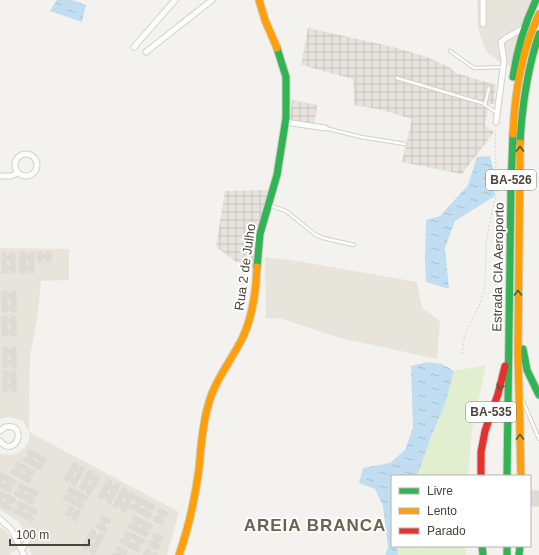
<svg xmlns="http://www.w3.org/2000/svg" width="539" height="555" viewBox="0 0 539 555" font-family="Arial,sans-serif">
<style>
.residential{fill:#e7e4dc}
.industrial{fill:url(#industrial-grid)}
.grass{fill:#e1eecf}
.water{fill:url(#water-ripples)}
.building{fill:#dedbd6;stroke:#dcd9d4}
.lines{fill:none;stroke-linecap:round;stroke-linejoin:round}
.lane-casing{stroke:#d2d0cb;stroke-width:4.5}
.street-casing{stroke:#d2d0cb;stroke-width:7}
.fast-casing{stroke:#d3cfc5;stroke-width:9}
.slow-casing{stroke:#d3cfc5;stroke-width:9}
.jam-casing{stroke:#d3cfc5;stroke-width:9}
.path{stroke:#d3d2cc;stroke-width:1;stroke-dasharray:2 2;stroke-linecap:butt}
.lane{stroke:#fdfdfc;stroke-width:2.5}
.street{stroke:#fdfdfc;stroke-width:5}
.fast{stroke:#30b455;stroke-width:7}
.slow{stroke:#ff9f0a;stroke-width:7}
.jam{stroke:#e5322d;stroke-width:7}
.oneway{stroke:#446040}
.labels{text-anchor:middle;dominant-baseline:central;stroke-width:4;stroke-linejoin:round;paint-order:stroke}
.shield{fill:#fff;stroke:#817c74;stroke-width:1}
.shield-label{font-size:12px;font-weight:bold;fill:#4b4439}
.street-label{font-size:13px;fill:#4b4439;stroke:#fff}
.district-label{font-size:17px;font-weight:bold;letter-spacing:1px;fill:#6e6250;stroke:#fff}
</style>
<defs>
<pattern id="industrial-grid" width="8" height="8" patternUnits="userSpaceOnUse"><rect width="8" height="8" fill="#e6e2de"/><path d="M0 4h8M4 0v8" fill="none" stroke="#c7c3bf"/></pattern>
<pattern id="water-ripples" width="26" height="14" patternUnits="userSpaceOnUse"><rect width="26" height="14" fill="#c0ddf1"/><path d="M2 4q2-2 4 0t4 0M15 11q2-2 4 0t4 0" fill="none" stroke="#a6bfcf"/></pattern>
</defs>
<rect width="100%" height="100%" fill="#f4f2ee"/>
<path class="residential" d="M477,0H539V5L523,37L513,67L504,65L486,52L478,28Z
M0,248L69,249V280L41,281L38,313L30,357L29,432L179,512L167,555H32L28,545L33,536L24,532L19,522L0,510V454L11,455L18,453L25,447L29,440V432L23,421L10,417L0,419Z
M265,257L297,261L417,282L422,308L440,321L437,359L340,338L282,319L266,318Z
M0,527L6,531L18,548L9,555H0Z"/>
<path class="industrial" d="M308,28L393,47L427,57L449,67L456,73L496,85L494,104H489L485,125L494,132L462,174L402,162L412,119L382,110L354,105L353,79L301,65Z
M292,100L317,105L314,124L290,121Z
M270,190L257,235L254,252V268L235,261L216,247L225,191Z"/>
<path class="grass" d="M486,365L472,430L468,476H417L431,437L445,404L454,371Z
M397,546H466V555H398Z"/>
<path class="water" d="M57,0H72L86,5L82,22L50,11Z
M490,156L495,176V196L455,221L445,248L449,289L426,282L425,262L426,220L440,216L468,185L477,157Z
M428,362L442,364L454,371L445,404L431,437L417,476H392V546H397L398,555H385L388,547L383,506L375,489L359,483L363,468L390,463L405,450L413,428L411,366Z"/>
<path class="building" d="M6,252V255L8,256L10,255V253L15,252V263H11L9,259L6,260V263H2V253Z
M20,252H25L26,256L29,255V252H34V262H29L28,259H25V262H20Z
M37,252H42L43,256L46,255V252H51V262H46V259L44,258L42,259V262H38Z
M20,262H25L26,266L29,265V262H34V273H29V270L26,269L25,270V273H20Z
M2,263H6L8,267L11,266V263H15V273H11V270L8,269L7,270V273H2Z
M7,291V294L10,295L11,294V291H16V302H11V299L10,298L7,299V302H2V292Z
M2,302H7V305L10,306L11,305V302H16V312H11L10,308L7,309V312H2Z
M2,316H7V319H11V316H16V326H11V323L8,322L7,323V326H2Z
M2,326H7V329L8,330L11,329V326H16V336H11L10,332L7,333V336H2Z
M3,347H7V350L10,351L11,350V347H16V357H11V354L9,353L7,357H3Z
M3,357H7V360L10,361L11,360V357H16V368H11V365L9,364L7,367L3,368Z
M7,370L9,374L11,373V370L16,371V381H11V378L9,377L7,381H3V371Z
M3,381H7V384L10,385L11,381H16V391H11V388L9,387L7,391H3Z
M29,449L38,454L36,458L33,457L31,459L34,461L32,466L23,461L25,457L28,458L29,457V454L27,453Z
M38,454L47,459L45,463L41,462V465L43,466L41,470L32,466L34,461L37,463L39,461L36,458Z
M17,462L26,466L24,470H20V473L22,474L20,478L11,473L13,469L17,470V467L15,466Z
M74,462L78,464L77,468L80,469L81,466L85,468L80,477L76,475L78,473L76,471H74L73,473L69,471Z
M26,466L35,471L33,475L31,474L29,476L31,479L29,483L20,478L22,474L26,475L27,472L24,470Z
M89,470L93,472L92,476L95,477L96,474L100,477L95,486L91,484L93,481L91,479H89L88,482L84,479Z
M69,471L73,473L72,477L75,478L76,475L80,477L75,486L71,484L72,480H69L68,482L64,480Z
M0,472L7,476L5,480H1V482L3,484L1,488L0,487Z
M7,476L17,481L14,485L12,484L10,486L12,489L10,493L1,488L3,484L6,485L7,484L8,482L5,480Z
M84,479L88,482L86,484L88,486L91,484L95,486L90,495L86,493L88,490L87,489L84,488L83,491L79,488Z
M108,479L112,481L111,485L114,486L116,483L120,485L115,495L111,492L112,490L110,488L107,490L103,488Z
M20,483L29,488L27,492L24,490L23,491V494L25,495L23,499L14,494L16,490L19,492L21,490L18,487Z
M69,487L79,492L76,496L74,495L72,496V498L75,500L73,504L63,499L65,495L68,496L70,494L67,491Z
M123,487L127,490L126,494H129L131,492L135,494L130,503L126,501L127,498L125,496H124L122,499L118,496Z
M29,488L39,492L36,496H32V499L34,500L32,504L23,499L25,495L29,496L30,493L27,492Z
M103,488L107,490L106,493L108,495H109L111,492L115,495L110,504L106,501V497H103L102,499L98,497Z
M0,491L7,494L5,498L2,497L0,499L3,502L1,506H0Z
M530,491H539V506H530Z
M79,492L88,497L86,501L82,500L81,503L84,505L82,509L73,504L75,500H79V498L76,496Z
M7,494L16,499L14,503H10L9,505L12,507L10,511L1,506L3,502L5,503L7,501L5,498Z
M118,496L122,499L121,501L123,503L126,501L130,503L125,512L121,510L122,507L121,506L119,505L117,508L113,506Z
M136,496L146,501L144,505L141,504L139,506L142,509L140,513L130,508L132,504L135,505L137,503L134,500Z
M19,501L29,506L27,510L24,508L23,509L22,512L25,513L23,517L13,512L15,508L18,510L20,508L17,505Z
M146,501L155,506L153,510L149,509L148,512L151,513L149,518L140,513L142,509L144,510L146,508L144,505Z
M29,506L38,510L36,514H32L31,517L34,518L32,522L23,517L25,513L29,514V511L27,510Z
M70,506L74,508L72,511L74,513L77,510L81,512L76,521L72,519L73,515H70L69,517L65,515Z
M159,508L168,513L166,517L163,516H162V519L164,521L162,525L153,520L155,516L158,517L160,515L157,512Z
M102,515L111,520L109,524L106,522L104,525L107,528L105,532L96,527L98,523H102V520L100,519Z
M134,515L143,520L141,524L139,523L137,524V527L139,528L137,532L128,527L130,523L133,524H134L135,521L132,520Z
M143,520L153,525L151,529H147L146,531L149,533L147,537L137,532L139,528H143L144,526L141,524Z
M92,529L96,532L95,536H98L100,533L104,536L99,545L95,543L96,540L94,538H93L91,541L87,538Z
M126,531L135,535L133,539H129V542L131,543L129,547L120,542L122,538L125,540L127,538L124,535Z
M154,533L164,538L161,542L159,541L157,543L160,546L157,550L148,545L150,541H154L155,539L152,537Z
M135,535L145,540L143,544H139L138,546L141,548L139,552L129,547L131,543L136,544V541L133,539Z
M87,538L91,541L90,543L92,545L95,543L99,545L94,554L90,552V548L88,547L86,550L82,547Z
M118,546L127,551L125,555L123,553L121,555H113L114,553L118,554L119,551L116,550Z
M147,548L151,550L150,554L153,555L155,552L158,555H143Z"/>
<g class="lines">
<g class="lane-casing">
<path id="lane" d="M450,51L474,68L503,67
M397,78L482,103L497,113
M485,104L489,88
M325,128L361,137L405,144
M269,205L286,211L316,235L323,238L354,245
M523,401L539,439"/>
</g>
<g class="street-casing">
<path id="street" d="M483,24V0
M134,47L175,0
M146,52L212,0
M285,122L325,128
M496,122L504,61L501,42L506,38L524,28
M15 165a11 11 0 1 1 22 0a11 11 0 1 1-22 0Z
M0,176H11L18,173
M0,431L5,427C29,422 16,460 0,441
M0,519L11,529L24,555
M22,549L31,535"/>
</g>
<g class="fast-casing">
<path id="fast" d="M513,77C517,50 524,25 536,0
M520,143C522,106 527,70 539,34
M257,267L260,234L277,175L286,118V77L277,48
M523,349L527,370L539,395
M507,476L511,186L513,134
M482,546L483,555
M507,546V555
M519,555L520,546"/>
</g>
<g class="slow-casing">
<path id="slow" d="M259,0L265,20L277,48
M513,134C515,92 521,52 539,14
M520,143L518,352L521,476
M179,555C189,527 195,498 199,469C201,448 202,426 208,406C214,382 230,362 241,341C253,318 256,292 257,267"/>
</g>
<g class="jam-casing">
<path id="jam" d="M481,476V452L485,431L498,394L505,366"/>
</g>
<path class="path" d="M462,354L464,339L467,329L479,306L485,287L486,243L490,222L497,190L495,148L496,126"/>
<use href="#lane" class="lane"/>
<use href="#street" class="street"/>
<use href="#fast" class="fast"/>
<use href="#slow" class="slow"/>
<use href="#jam" class="jam"/>
</g>
<defs><path id="oneway-chevron" d="M-2-3.5L2.5 0L-2 3.5" fill="none" stroke-width="1.6" stroke-linecap="round" stroke-linejoin="round"/></defs>
<g class="oneway">
<use href="#oneway-chevron" transform="translate(520 149) rotate(-89)"/>
<use href="#oneway-chevron" transform="translate(518 293) rotate(-90)"/>
<use href="#oneway-chevron" transform="translate(500 387) rotate(106)"/>
<use href="#oneway-chevron" transform="translate(520 437) rotate(-91)"/>
</g>
<g class="labels">
<g class="shield">
<rect x="486" y="170" width="50" height="20" rx="3"/>
<rect x="466" y="402" width="50" height="20" rx="3"/>
</g>
<g class="shield-label">
<text x="511" y="180">BA-526</text>
<text x="491" y="412">BA-535</text>
</g>
<g class="street-label">
<text transform="translate(245 267) rotate(-82)">Rua 2 de Julho</text>
<text transform="translate(498 267) rotate(-89)">Estrada CIA Aeroporto</text>
</g>
<g class="district-label">
<text x="315" y="525">AREIA BRANCA</text>
</g>
</g>
<rect x="391" y="475" width="140" height="72" fill="#ffffff" stroke="#b7b4b0"/>
<rect x="399" y="488" width="20" height="6" fill="#30b455" stroke="#b7b4b0"/>
<text x="427" y="495" font-size="12" fill="#4b4439">Livre</text>
<rect x="399" y="508" width="20" height="6" fill="#ff9f0a" stroke="#b7b4b0"/>
<text x="427" y="515" font-size="12" fill="#4b4439">Lento</text>
<rect x="399" y="528" width="20" height="6" fill="#e5322d" stroke="#b7b4b0"/>
<text x="427" y="535" font-size="12" fill="#4b4439">Parado</text>
<path d="M10 539v6h79v-6" fill="none" stroke="#4b4439" stroke-width="2"/>
<text x="16" y="539" font-size="12" fill="#4b4439" stroke="#ffffff" stroke-width="3" paint-order="stroke">100 m</text>
</svg>
